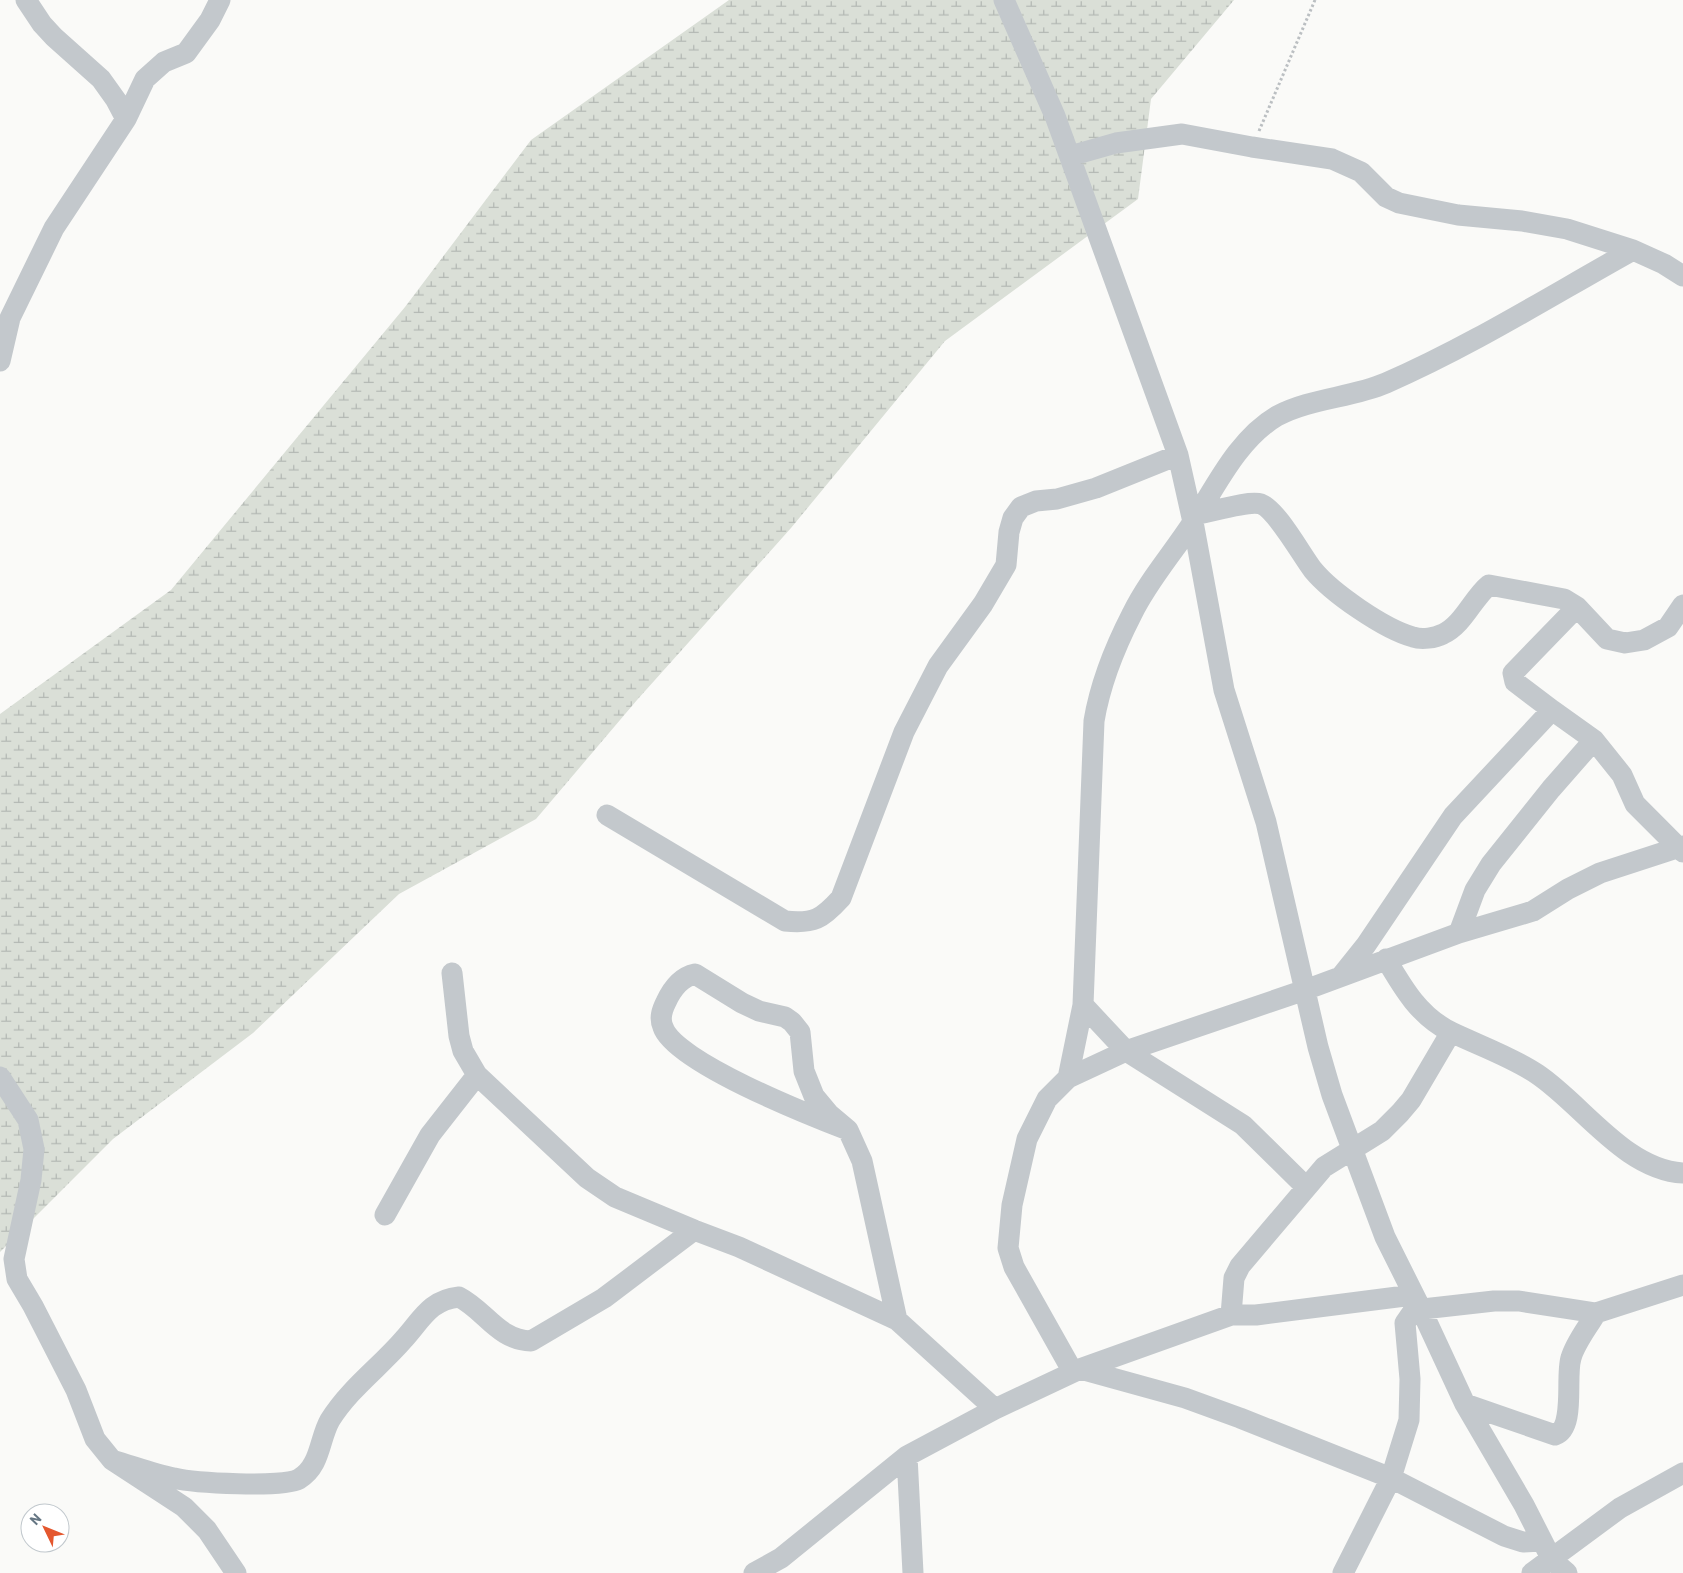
<svg xmlns="http://www.w3.org/2000/svg" width="1683" height="1573" viewBox="0 0 1683 1573" font-family="Barlow,sans-serif">
<style>
.wetland{fill:url(#wetland-marsh)}
.lines{fill:none;stroke-linecap:round;stroke-linejoin:round}
.path{stroke:#bbbfc2;stroke-width:3;stroke-dasharray:2.5 2.5;stroke-linecap:butt}
.street{stroke:#c3c8cc;stroke-width:21}
</style>
<defs>
<pattern id="wetland-marsh" width="20" height="14" patternUnits="userSpaceOnUse" patternTransform="scale(1.25)"><rect width="20" height="14" fill="#dadfd7"/><path d="M1 5h8M5 5V1M11 12h8M15 12V8" fill="none" stroke="#b4b9b4"/></pattern>
</defs>
<rect width="100%" height="100%" fill="#fafaf8"/>
<path class="wetland" d="M729,0H1234L1151,99L1138,199L945,341L791,528L637,700L536,819L399,894L253,1033L113,1139L0,1252V714L171,590L405,307L531,140Z"/>
<g class="lines">
<path class="path" d="M1259,131L1315,0"/>
<path class="street" d="M1004,0L1055,116L1178,455L1193,522L1224,690L1266,822L1318,1047L1332,1095L1385,1237L1420,1307L1465,1404L1524,1505L1552,1560L1567,1573
M126,119L145,79L164,62L186,53L210,20L220,0
M1070,156L1116,143L1182,134L1252,147L1332,159L1361,172L1386,197L1399,203L1458,215L1522,221L1567,229L1633,250L1664,264L1683,276
M0,361L10,318L54,228L126,119L116,100L101,79L54,37L42,24L26,0
M1198,514C1212,512 1249,500 1261,504C1277,510 1302,556 1313,570C1332,593 1384,629 1413,637C1422,640 1435,638 1443,634C1463,625 1473,598 1489,585L1564,599L1577,607L1607,639L1625,643L1644,640L1668,627L1683,605
M1552,710L1515,682L1513,673L1577,607
M607,815L785,921C814,924 822,919 841,898L904,732L938,666L983,604L1006,565L1009,532L1013,518L1021,507L1036,501L1057,499L1096,488L1178,455
M1459,933L1475,890L1491,864L1551,789L1594,740
M452,973L459,1036L463,1051L477,1075L587,1178L615,1197L694,1230
M1342,975L1366,945L1453,816L1552,710L1594,740L1622,775L1635,804L1683,852
M1083,1005L1126,1051L1243,1125L1306,1187
M1451,1032C1478,1045 1512,1057 1537,1074C1582,1104 1625,1170 1683,1173
M0,1077L28,1120L34,1149L31,1180L14,1259L17,1279L33,1306L76,1390L95,1439L112,1460L184,1507L207,1530L236,1573
M1068,1078L1083,1005L1094,721C1100,685 1115,647 1132,614C1148,581 1173,553 1193,522C1216,486 1238,439 1277,416C1311,398 1351,398 1386,383C1471,346 1552,295 1633,250
M848,1130C812,1116 674,1062 663,1027C659,1018 662,1010 666,1002C672,989 681,977 695,974L742,1003L759,1011L785,1017L792,1022L800,1032L804,1071L814,1096L829,1114L848,1130L862,1161L897,1320
M385,1215L430,1135L477,1075
M1231,1315L1234,1278L1240,1266L1324,1167L1382,1131L1400,1113L1411,1100L1451,1032C1419,1016 1403,988 1386,959
M1080,1369L1185,1398L1240,1418L1391,1478L1504,1536L1523,1542L1542,1541
M1073,1372L1014,1267L1008,1248L1012,1205L1027,1139L1047,1099L1068,1078L1126,1051L1305,990L1459,933L1533,911L1568,889L1600,873L1683,846
M1465,1404L1555,1435C1576,1428 1565,1377 1571,1358C1575,1343 1588,1327 1596,1313
M907,1456L913,1573
M112,1460C133,1466 153,1474 174,1478C194,1483 283,1488 299,1479C321,1466 319,1439 330,1420C350,1388 380,1367 404,1339C422,1319 430,1300 459,1297C486,1311 498,1340 531,1341L604,1298L694,1230L739,1247L897,1320L995,1409
M754,1573L781,1558L907,1456L995,1409L1080,1369L1231,1315H1256L1413,1295
M1343,1573L1391,1478L1409,1420L1410,1379L1405,1323L1414,1310L1494,1301H1519L1596,1313L1683,1285
M1532,1573L1620,1508L1683,1473"/>
</g>
<g transform="translate(45 1528) rotate(313)"><circle r="24" fill="#ffffff" stroke="#c1c8cd"/>
<path d="M0-4L9 19L0 12L-9 19Z" fill="#e4572e"/>
<text y="-8" font-size="14" font-weight="bold" text-anchor="middle" fill="#657683">N</text>
</g>
</svg>
